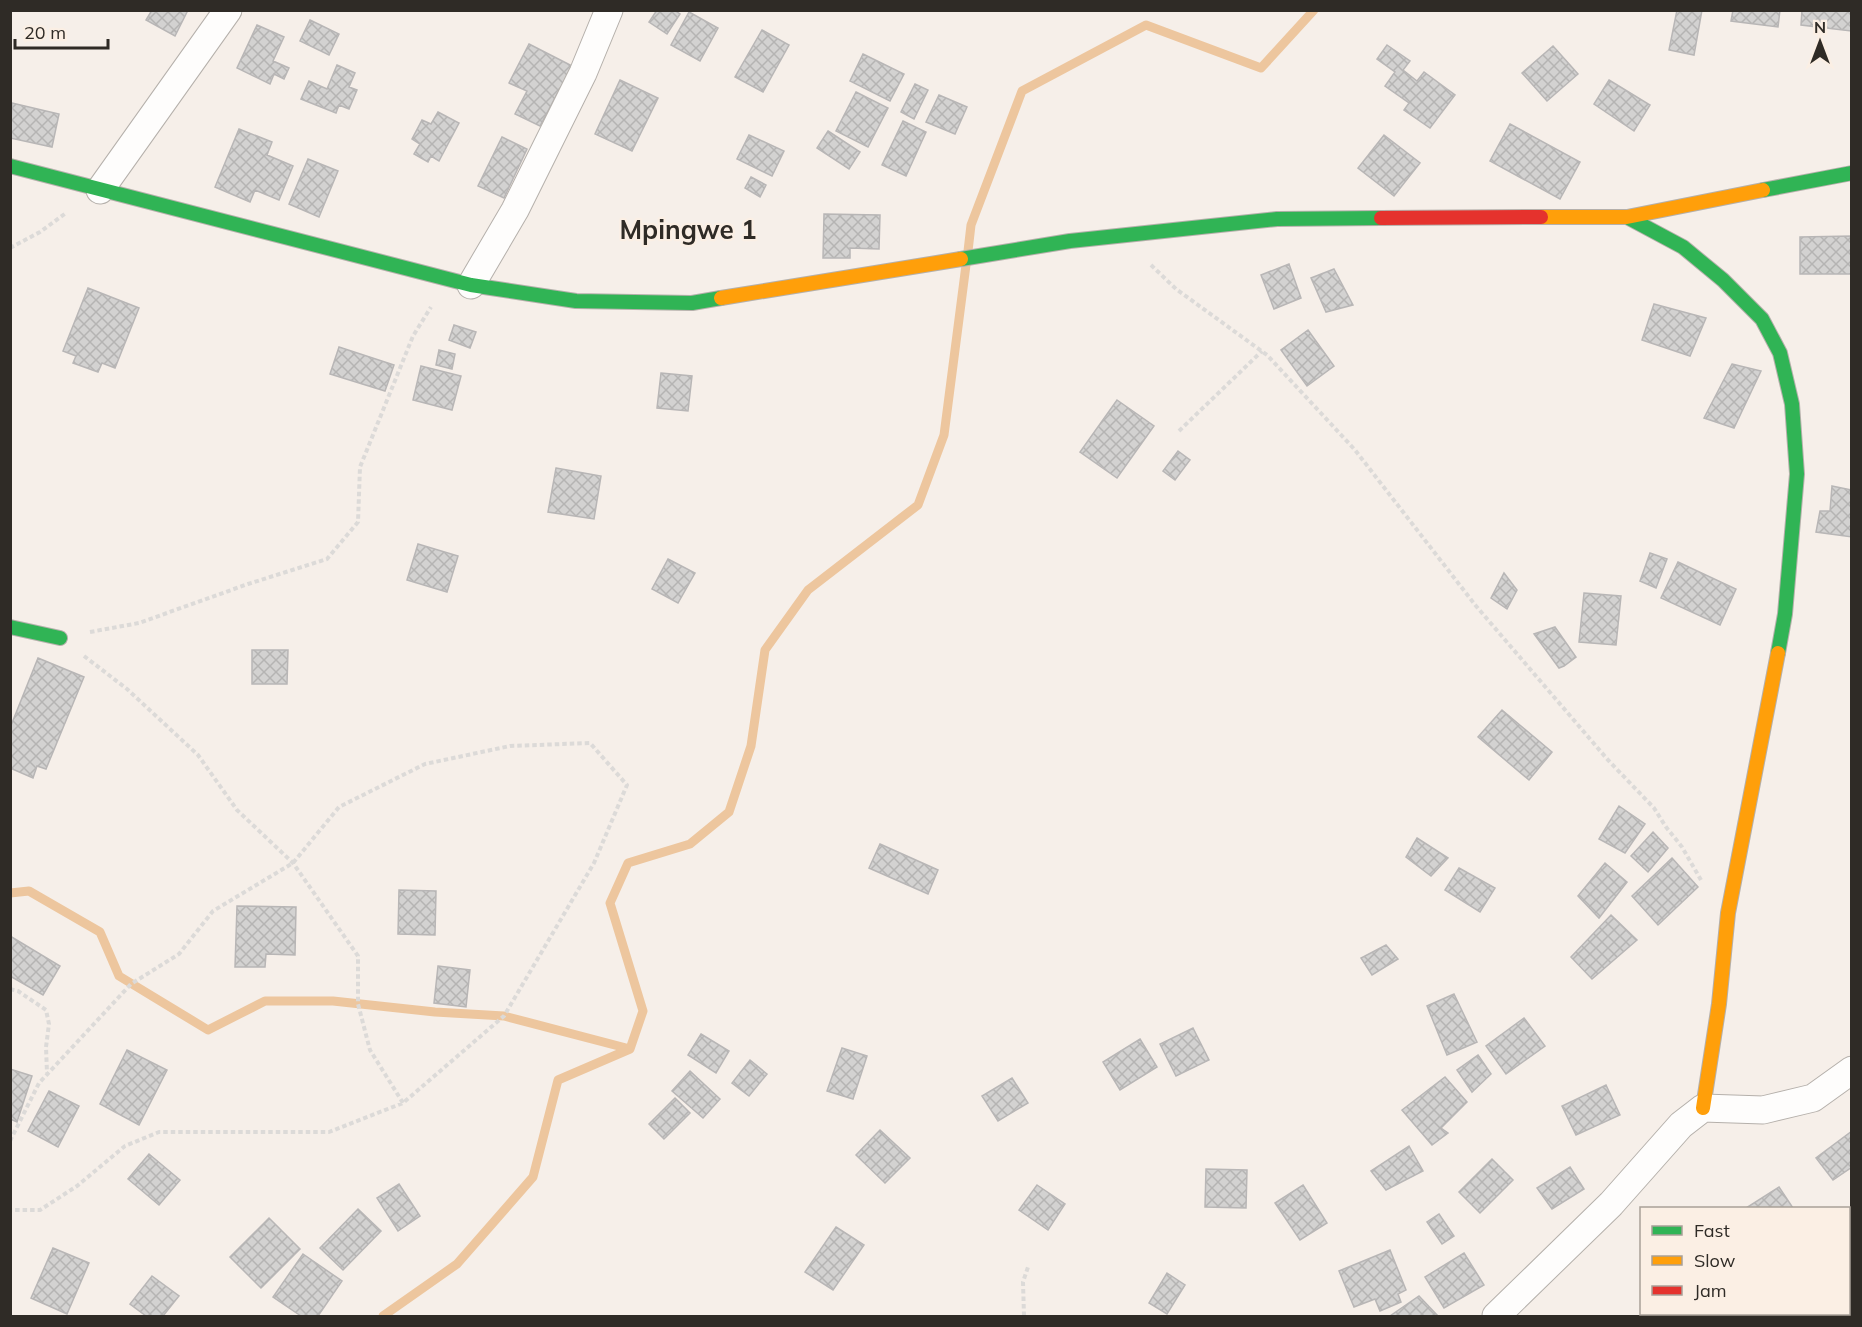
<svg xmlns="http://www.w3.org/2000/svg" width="1862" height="1327" viewBox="0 0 1862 1327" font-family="Mulish,sans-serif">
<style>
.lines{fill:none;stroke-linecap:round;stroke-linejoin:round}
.stream{stroke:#edc69e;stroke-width:9}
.building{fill:url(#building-cross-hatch);stroke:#b8b6b6;stroke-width:1.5}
.street-casing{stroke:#b5b0ab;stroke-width:29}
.fast-casing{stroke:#b5b0ab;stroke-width:16}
.slow-casing{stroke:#b5b0ab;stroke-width:16}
.jam-casing{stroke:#b5b0ab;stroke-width:16}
.path{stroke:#dcdad8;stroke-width:4;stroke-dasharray:4.5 3;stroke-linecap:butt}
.street{stroke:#fefdfc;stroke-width:27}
.fast{stroke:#30b455;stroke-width:14}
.slow{stroke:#ff9f0a;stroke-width:14}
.jam{stroke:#e5322d;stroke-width:14}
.labels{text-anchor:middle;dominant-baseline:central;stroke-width:4.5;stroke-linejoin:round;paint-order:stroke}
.quarter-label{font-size:26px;font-weight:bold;fill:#2f2b26;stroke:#fbefe4}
</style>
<defs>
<pattern id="building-cross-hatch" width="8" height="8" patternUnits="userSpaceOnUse" patternTransform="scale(1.5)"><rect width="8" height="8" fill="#d3d2d1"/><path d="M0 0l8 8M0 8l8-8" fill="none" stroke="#b5b4b3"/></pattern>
</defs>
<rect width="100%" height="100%" fill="#f6efe9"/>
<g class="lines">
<path class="stream" d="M968,251L971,225L1022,91L1146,25L1261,68L1314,10
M10,893L29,891L100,932L119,976L208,1030L265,1001H333L435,1012L504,1016L630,1049
M383,1316L457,1264L533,1177L558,1080L630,1049L643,1011L610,903L628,863L690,844L729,812L751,746L765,650L808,590L918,505L944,435L966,265"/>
</g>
<path class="building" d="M152,10H188L175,36L146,20Z
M657,10H674L680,14L667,34L649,22Z
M1677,10H1702L1694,55L1669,50Z
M1733,10H1780L1778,27L1731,21Z
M1802,10H1852L1851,31L1801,25Z
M689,12L718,28L700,61L671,45Z
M310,20L339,34L329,55L300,41Z
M257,25L284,37L273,61L289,68L284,79L274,74L270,84L237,68Z
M762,30L789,45L763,92L735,77Z
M529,44L572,66L564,98L557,94L540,126L515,114L527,91L509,83Z
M1387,45L1410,61L1403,70L1417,81L1424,72L1455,95L1430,128L1404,110L1409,103L1385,86L1395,72L1377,59Z
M1553,46L1578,74L1547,101L1522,73Z
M863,54L904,74L890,101L850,81Z
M337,65L355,73L349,87L357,90L349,109L339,105L336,113L301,99L309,81L327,89Z
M620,80L658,98L632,151L595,134Z
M1609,80L1650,105L1634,131L1594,104Z
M915,84L928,90L914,119L901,112Z
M856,92L888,108L868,147L836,131Z
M939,95L967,107L955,134L926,122Z
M12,103L59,114L52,147L10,138Z
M438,112L459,123L439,161L431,156L428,162L414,154L420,144L412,139L422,120L431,124Z
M903,121L926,132L906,176L882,165Z
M1510,124L1580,162L1560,199L1490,161Z
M239,129L272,142L267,155L293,166L279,200L255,190L250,202L215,187Z
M828,131L860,152L849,169L817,148Z
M749,135L784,151L772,176L737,159Z
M1384,135L1420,163L1394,196L1358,168Z
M502,137L527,149L504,198L478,186Z
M308,159L338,171L319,217L289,204Z
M751,177L766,185L760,197L745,188Z
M824,214L880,215L879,249L850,248V258H823Z
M1852,236V274H1800V237Z
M1289,264L1301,298L1274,309L1261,275Z
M1334,269L1353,305L1326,312L1311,278Z
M88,288L139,308L115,368L102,363L98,372L73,363L76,356L63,351Z
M1654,304L1706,318L1690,356L1642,340Z
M454,325L476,332L470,348L449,340Z
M1308,330L1334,366L1307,386L1281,350Z
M339,347L394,365L385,391L330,374Z
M439,350L455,354L452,369L436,365Z
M1732,364L1761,371L1734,428L1704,418Z
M421,366L461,376L452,410L413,400Z
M661,373L692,376L688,411L657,408Z
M1117,400L1154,426L1117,478L1080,452Z
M1178,451L1190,460L1175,480L1163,471Z
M556,468L601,476L594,519L548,512Z
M1832,486L1852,490V537L1816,532L1820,511H1830Z
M418,544L458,556L447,592L407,580Z
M1650,553L1667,559L1656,588L1640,581Z
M668,559L695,573L678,603L652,589Z
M1678,562L1736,589L1720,625L1661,598Z
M1504,573L1517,590L1507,609L1491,598Z
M1584,593L1621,596L1616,645L1579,642Z
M1555,627L1576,657L1564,666L1559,668L1534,634Z
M252,650H288L287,684H252Z
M38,658L84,677L46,769L37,766L33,778L10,768V728Z
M1502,710L1552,752L1529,780L1478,737Z
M1619,806L1645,824L1625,853L1599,839Z
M1653,832L1668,848L1648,872L1631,856Z
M1417,838L1448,858L1431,876L1406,857Z
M880,844L938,870L928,894L869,868Z
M1672,858L1698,887L1658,925L1632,896Z
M1605,863L1627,882L1599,918L1578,896Z
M1459,868L1495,888L1480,912L1445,890Z
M399,890L436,891L435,935L398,934Z
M237,906L296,907L295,955L266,954L265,967H235Z
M1611,915L1637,940L1592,979L1571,957Z
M10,936L60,966L43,995L10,976Z
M1386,945L1398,959L1372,975L1361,958Z
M438,966L470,970L466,1007L434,1003Z
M1454,994L1477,1042L1447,1055L1427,1006Z
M1524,1018L1545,1046L1506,1074L1486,1046Z
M1193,1028L1209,1060L1176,1076L1160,1044Z
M701,1034L729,1051L716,1073L688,1055Z
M1140,1039L1157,1067L1120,1090L1103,1062Z
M842,1048L867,1056L853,1099L827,1091Z
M127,1050L167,1070L139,1125L100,1104Z
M1478,1055L1491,1074L1472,1092L1457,1070Z
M750,1060L767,1074L749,1096L732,1083Z
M10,1069L32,1076L17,1122L10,1119Z
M690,1071L720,1099L703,1118L672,1091Z
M1445,1077L1467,1102L1441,1128L1448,1133L1432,1145L1402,1110Z
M1012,1078L1028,1103L998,1121L982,1096Z
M1606,1085L1620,1115L1576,1135L1562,1106Z
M49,1091L79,1106L58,1147L28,1131Z
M675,1098L690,1113L664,1139L649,1124Z
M880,1130L910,1158L885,1183L856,1155Z
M1852,1131V1167L1833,1180L1816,1158Z
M1409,1146L1423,1171L1386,1190L1371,1171Z
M149,1154L180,1180L159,1205L128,1179Z
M1492,1159L1513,1180L1480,1213L1459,1192Z
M1570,1167L1584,1189L1552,1209L1537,1188Z
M1206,1169L1247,1170L1246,1208L1205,1207Z
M399,1184L420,1216L398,1231L377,1198Z
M1037,1185L1065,1204L1048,1230L1019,1210Z
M1303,1185L1327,1223L1300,1240L1275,1203Z
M1779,1187L1793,1208H1746Z
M358,1209L381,1231L343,1270L320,1248Z
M1439,1214L1454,1236L1442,1244L1427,1222Z
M269,1218L300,1249L261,1288L230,1257Z
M836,1227L864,1245L833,1290L805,1272Z
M1850,1227L1852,1229V1259L1848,1261V1228Z
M53,1248L89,1263L67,1314L31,1298Z
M1390,1250L1406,1290L1398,1294L1401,1302L1380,1311L1375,1299L1354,1307L1339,1271Z
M1464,1253L1484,1285L1444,1308L1425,1277Z
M303,1254L342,1281L318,1316H301L273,1297Z
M1167,1273L1185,1285L1167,1314L1149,1303Z
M152,1276L179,1296L163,1316H146L130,1304Z
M1419,1296L1438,1316H1390Z
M1718,1314H1782L1785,1316H1720Z"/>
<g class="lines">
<g class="street-casing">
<path id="street" d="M100,190L228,10
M471,285L515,210L583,73L609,10
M1496,1316L1611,1204L1681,1125L1703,1108L1763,1110L1813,1098L1852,1070"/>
</g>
<g class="fast-casing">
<path id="fast" d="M10,166L471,285L576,301L692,303L721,298
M1763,190L1852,173
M1627,217L1683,247L1723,280L1762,319L1780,353L1792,404L1797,474L1785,614L1778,653
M961,259L1070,241L1277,219L1381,218
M10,627L60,638"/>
</g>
<g class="slow-casing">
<path id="slow" d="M1541,217H1627L1763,190
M721,298L961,259
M1703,1108L1719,1004L1728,913L1778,653"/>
</g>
<g class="jam-casing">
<path id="jam" d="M1381,218L1541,217"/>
</g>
<path class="path" d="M10,248L40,232L66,213
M1151,265L1176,289L1267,355L1355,450L1476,606L1608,760L1654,808L1666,827L1682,847L1701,880
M1179,431L1262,351
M90,632L139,623L248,584L327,559L358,522L360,467L413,336L431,307
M84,656L127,689L198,755L237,810L293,863L358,956V1004L370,1050L403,1103
M10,989L18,991L46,1010L49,1024L46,1047L47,1073
M10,1141L39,1083L131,984L179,954L213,911L293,863L339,807L425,764L510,746L590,743L627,785L594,863L504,1016L403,1103L329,1132H159L125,1146L77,1186L40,1210H10
M1024,1316L1023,1282L1028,1267"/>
<use href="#street" class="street"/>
<use href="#fast" class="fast"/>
<use href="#slow" class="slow"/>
<use href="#jam" class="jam"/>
</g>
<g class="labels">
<g class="quarter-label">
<text x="688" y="229">Mpingwe 1</text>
</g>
</g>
<rect width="1862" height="1327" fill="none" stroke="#2f2b26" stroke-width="24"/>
<rect x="1640" y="1207" width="210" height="108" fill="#fbefe4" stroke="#a9a198" stroke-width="1.5"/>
<rect x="1652" y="1226" width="30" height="9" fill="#30b455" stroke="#a9a198" stroke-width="1.5"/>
<text x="1694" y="1237" font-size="18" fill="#2f2b26">Fast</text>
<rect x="1652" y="1256" width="30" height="9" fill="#ff9f0a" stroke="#a9a198" stroke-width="1.5"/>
<text x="1694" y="1267" font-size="18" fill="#2f2b26">Slow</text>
<rect x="1652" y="1286" width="30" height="9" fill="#e5322d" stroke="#a9a198" stroke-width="1.5"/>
<text x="1694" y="1297" font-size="18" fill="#2f2b26">Jam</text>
<g transform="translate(1820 42)" stroke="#fbefe4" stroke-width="4.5" paint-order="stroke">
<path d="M0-4.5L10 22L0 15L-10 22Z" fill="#2f2b26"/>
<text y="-9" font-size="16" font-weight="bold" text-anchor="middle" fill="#2f2b26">N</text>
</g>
<path d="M15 39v9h93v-9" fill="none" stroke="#2f2b26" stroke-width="3"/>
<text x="24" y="39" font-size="18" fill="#2f2b26" stroke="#fbefe4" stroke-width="4.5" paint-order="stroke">20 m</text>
</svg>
